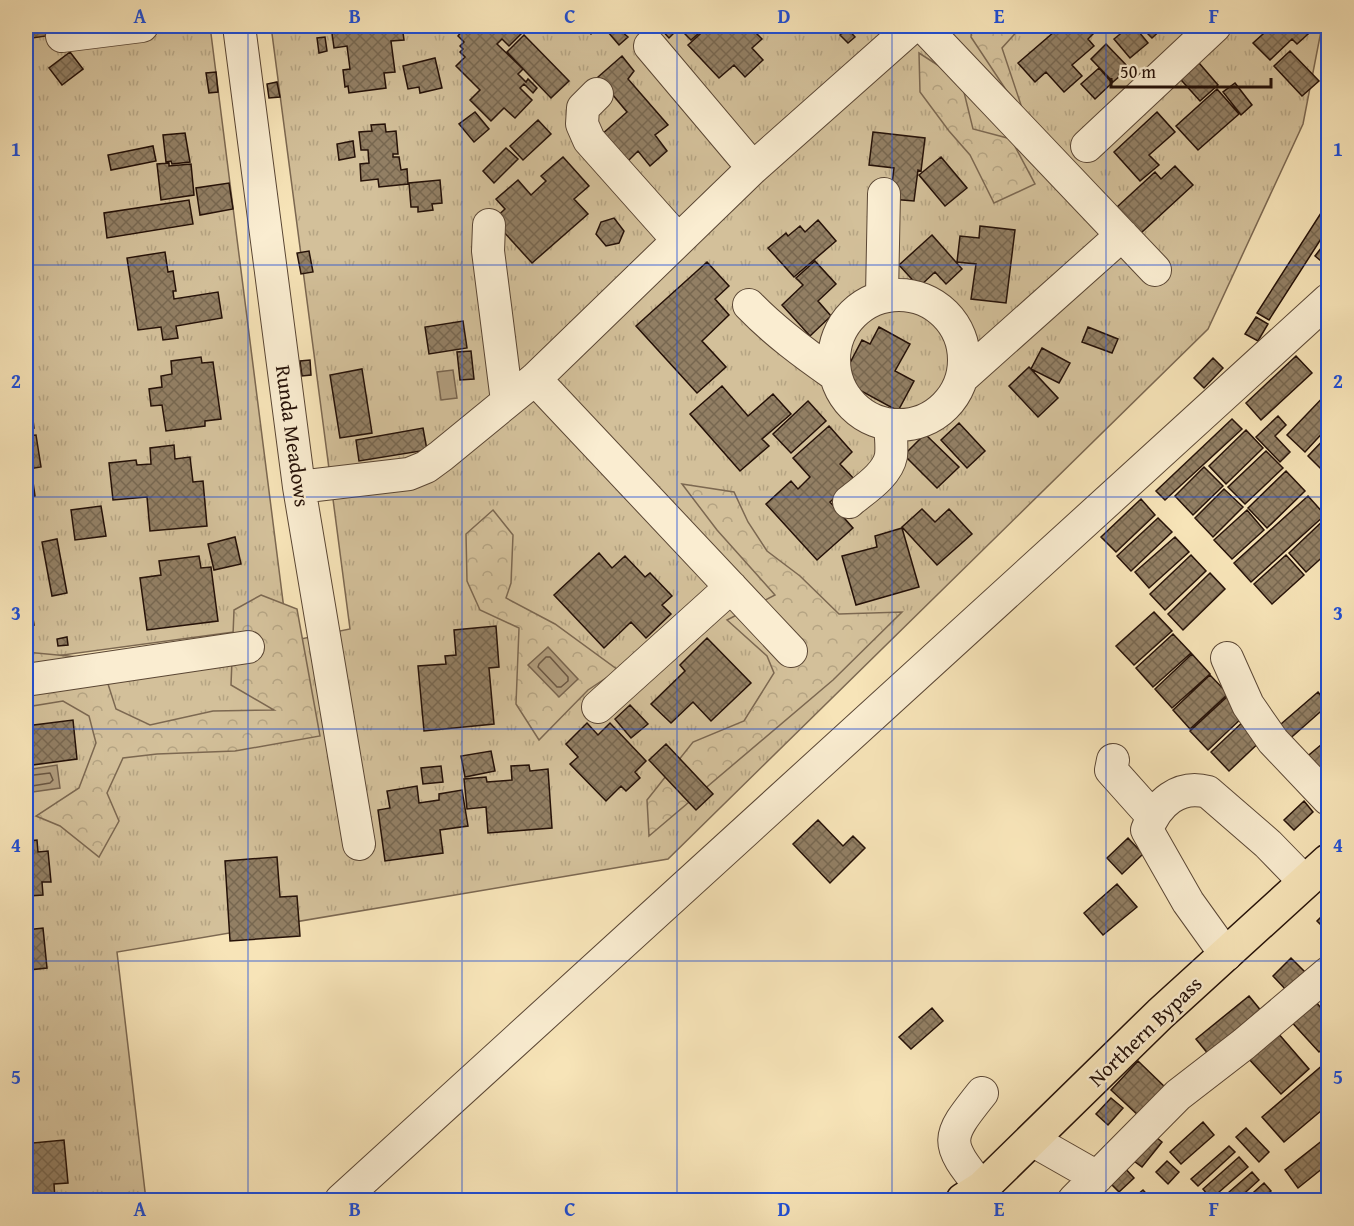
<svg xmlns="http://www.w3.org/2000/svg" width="1354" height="1226" viewBox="0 0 1354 1226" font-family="'Gentium Book Plus',serif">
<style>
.grass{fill:url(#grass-tufts);stroke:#7c6851;stroke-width:1.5}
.forest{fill:url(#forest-crowns);stroke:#7c6851;stroke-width:1.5}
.water{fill:#b09c7c;stroke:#78644e;stroke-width:1.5}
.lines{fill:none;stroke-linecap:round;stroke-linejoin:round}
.shore{stroke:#6a5642;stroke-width:1.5}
.building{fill:url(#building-cross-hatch);stroke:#251108;stroke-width:1.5}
.minor-casing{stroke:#5a4634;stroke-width:34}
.major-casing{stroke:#251108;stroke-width:36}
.minor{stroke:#faedd1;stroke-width:32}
.major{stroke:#f7e4b8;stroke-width:33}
.grid{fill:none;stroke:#1d4ed8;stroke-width:1.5;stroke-opacity:0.55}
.labels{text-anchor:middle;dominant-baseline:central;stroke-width:4.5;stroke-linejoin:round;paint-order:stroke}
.street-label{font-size:21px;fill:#251108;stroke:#faedd1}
.neatline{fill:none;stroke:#1d4ed8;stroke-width:2}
.grid-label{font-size:20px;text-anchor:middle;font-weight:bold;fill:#1d4ed8}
</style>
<defs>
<pattern id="grass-tufts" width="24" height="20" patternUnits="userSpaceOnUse" patternTransform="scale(1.5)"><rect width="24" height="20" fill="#d3c09a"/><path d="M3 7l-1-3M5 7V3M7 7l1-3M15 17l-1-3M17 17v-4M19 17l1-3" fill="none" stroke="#b5a483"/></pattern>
<pattern id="forest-crowns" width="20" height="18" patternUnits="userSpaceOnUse" patternTransform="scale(1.5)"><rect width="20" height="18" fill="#d3c09a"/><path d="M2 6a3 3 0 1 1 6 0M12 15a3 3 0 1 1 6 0" fill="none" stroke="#b5a483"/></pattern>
<pattern id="building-cross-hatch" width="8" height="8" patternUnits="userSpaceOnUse" patternTransform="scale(1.5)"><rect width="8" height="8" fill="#927f64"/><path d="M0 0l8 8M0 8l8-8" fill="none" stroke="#776750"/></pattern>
</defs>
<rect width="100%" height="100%" fill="#f7e4b8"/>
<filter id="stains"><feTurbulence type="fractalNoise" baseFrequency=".00333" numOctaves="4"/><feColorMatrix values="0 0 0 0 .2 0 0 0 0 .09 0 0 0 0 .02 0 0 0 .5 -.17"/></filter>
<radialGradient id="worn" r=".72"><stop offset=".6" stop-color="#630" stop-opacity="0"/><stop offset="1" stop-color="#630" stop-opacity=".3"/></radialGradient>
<path class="grass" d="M26,26H210L286,625L26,660Z
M271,26H1322L1303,124L1208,329L668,859L117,952L146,1200H26V695L350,629Z"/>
<path class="forest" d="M972,26H1022L1002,48L1026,120L971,37Z
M919,53L961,80L973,129L1011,139L1035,184L994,203L970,155L949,131L920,92Z
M682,484L734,492L748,522L767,551L800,576L839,614L902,612L833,680L649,836L647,800L693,742L744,721L774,673L767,656L727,620L775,595L717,530Z
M493,510L513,535L511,583L506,598L555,624L618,670L588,690L539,740L516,704L519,628L480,610L467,581L466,534Z
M261,595L297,609L320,736L235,751L157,754L123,758L107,793L119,821L99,857L60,826L36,816L79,788L96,743L89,716L63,701L26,707V652L100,659L116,709L150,725L213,711L274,710L231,685L234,610Z"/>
<path class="water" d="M453,370L457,398L441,400L437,372Z
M548,647L578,679L559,697L528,665Z
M57,765L60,788L26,793V770Z"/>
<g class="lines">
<path class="shore" d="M546,657H550L568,677V681L561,687H557L538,667L539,664Z
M26,776L50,773L53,780L50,783L26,787"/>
</g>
<path class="building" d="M26,26H44L46,36L26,39Z
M331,26H402L404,40L391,41L395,72L384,73L386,88L349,93L348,86L345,87L343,70L350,69L347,46L334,48Z
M466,26H479L485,32L492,26H525L527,28L509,46L502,39L497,44L523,69L518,74L526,82L528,79L537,88L533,93L524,84L520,88L532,100L515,118L504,108L491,121L470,100L480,90L456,66L465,57L460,52L463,49L460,46L464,42L458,36Z
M586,26H600L591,34L584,27Z
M615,26L628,37L619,45L608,32Z
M658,26H707L691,40L679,28L669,38Z
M709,26H749L762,39L752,48L763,60L745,77L734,65L719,78L688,45Z
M1061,26H1087L1094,33L1088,39L1094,46L1072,65L1082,76L1064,92L1046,72L1035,82L1018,63Z
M1130,26H1134L1148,43L1130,58L1114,39Z
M1140,26H1165L1152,38Z
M1272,26H1317L1297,44L1292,39L1270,60L1253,43Z
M847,28L855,37L848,43L840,35Z
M524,35L569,81L551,98L507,52Z
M325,37L327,51L319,53L317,38Z
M1106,44L1129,68L1113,82L1091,59Z
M1290,51L1319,81L1302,96L1274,66Z
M70,52L83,69L62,85L49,68Z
M622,56L634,71L628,79L668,125L655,135L667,151L650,166L638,151L625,164L600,136L627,112L598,77Z
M1193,56L1218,85L1200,101L1174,72Z
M435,58L442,88L420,93L419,87L408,89L403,66Z
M1099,68L1112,83L1095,99L1081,84Z
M216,72L218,92L209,93L206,73Z
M277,82L280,97L269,98L267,84Z
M1235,83L1252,105L1241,115L1223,92Z
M1217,89L1239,114L1198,150L1176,126Z
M475,112L489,129L474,142L459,124Z
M1157,112L1175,132L1149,155L1159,165L1140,181L1114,152Z
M538,120L551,134L523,160L510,146Z
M385,124L386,132L396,131L398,154H393V157H399L401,170L407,169L408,184L379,187L378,179L361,181L360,164L369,163L368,150H361L359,132L372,131L371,125Z
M873,132L925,138L921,171L918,170L914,201L890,199L894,168L869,165Z
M185,133L190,162L172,164L171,161L166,162L163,135Z
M353,141L355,157L339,160L337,144Z
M153,146L156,161L111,170L108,155Z
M506,148L518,159L494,183L483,171Z
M563,157L589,186L574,199L588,214L532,263L493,220L505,209L496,199L518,180L531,195L546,181L541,176Z
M941,157L967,188L945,206L919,175Z
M169,163V166L191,164L194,195L161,200L157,164Z
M1175,166L1193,185L1141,233L1117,207L1155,172L1161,179Z
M440,180L442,203L432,204L433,210L418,212V207H411L409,183Z
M229,183L233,209L200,215L196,188Z
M189,200L193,224L107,238L104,213Z
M1328,202V228L1269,320L1257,313Z
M614,218L624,231L619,243L606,246L596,234L601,222Z
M818,220L836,241L794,277L768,248L786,233L788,236L800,226L805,232Z
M980,226L1015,230L1006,303L971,299L976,264L957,262L960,236L979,238Z
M932,235L962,269L946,284L935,272L919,287L899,265Z
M1328,239V267L1315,256Z
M309,251L313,272L301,274L297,253Z
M165,252L168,272L173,271L176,291H173L174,299L218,292L222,318L176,326L178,338L163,340L161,327L138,330L127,258Z
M815,261L836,284L818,301L831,316L810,336L782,305L803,285L796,278Z
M707,262L729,286L715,299L729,315L702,341L726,367L697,393L636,326Z
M1256,317L1268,324L1258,341L1245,334Z
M463,321L467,348L429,354L425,327Z
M879,327L910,344L895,371L914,381L898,411L841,380L862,340L870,344Z
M1088,327L1118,339L1112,353L1082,342Z
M1042,348L1070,363L1059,383L1031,369Z
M471,351L474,379L460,380L457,352Z
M1296,356L1312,373L1261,420L1246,403Z
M201,357L202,363L213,362L221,419L205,421V426L166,431L162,405L151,406L149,389L162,387L161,376L172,374L171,361Z
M1213,358L1223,368L1204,388L1194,378Z
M310,360L311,375L302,376L300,361Z
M1328,362V378L1321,369Z
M1029,367L1058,398L1038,417L1009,386Z
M362,369L372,433L340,438L330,375Z
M722,386L748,416L773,394L791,414L762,439L769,446L740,471L690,414Z
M1328,392V427L1305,452L1287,435Z
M808,401L826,421L791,453L773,434Z
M31,403L34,428L26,429V404Z
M1278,416L1286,425L1275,436L1290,452L1280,462L1256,437Z
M1232,419L1242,429L1165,500L1156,491Z
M959,423L985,451L967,468L941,440Z
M829,426L852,452L840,464L855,480L830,502L853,528L817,560L766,504L791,481L798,489L810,477L793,458Z
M423,428L427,450L359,461L356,440Z
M1246,430L1263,448L1226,484L1209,466Z
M925,434L959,467L937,488L904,455Z
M36,435L41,467L29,469L28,462L26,463V436Z
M1328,435V467L1324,472L1308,456Z
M174,445L175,459L190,457L193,482L203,481L207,526L150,531L147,497L113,500L109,463L136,460L137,465L151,464L150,448Z
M1266,451L1283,468L1245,504L1228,487Z
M1204,467L1223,486L1193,515L1175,496Z
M1286,471L1305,491L1267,528L1248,508Z
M32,475L35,496L27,498L32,529L26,530V476Z
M1224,489L1243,507L1213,537L1195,518Z
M1308,496L1325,515L1251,582L1234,563Z
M1141,499L1155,515L1116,552L1101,537Z
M101,506L106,536L75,540L71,510Z
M922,509L935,522L949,509L972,534L937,565L902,527Z
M1247,510L1264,530L1232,559L1214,540Z
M1327,517L1328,552L1306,572L1289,553Z
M1158,518L1172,532L1131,571L1117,556Z
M902,528L919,587L856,605L842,556L877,547L875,536Z
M235,537L241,564L214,570L208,544Z
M1175,537L1189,552L1149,588L1135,572Z
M57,539L67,593L52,596L42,542Z
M599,553L612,568L625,556L645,577L650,573L672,596L662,605L671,614L646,638L631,622L604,648L554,595Z
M1191,555L1206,571L1165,610L1150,594Z
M1286,555L1304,575L1272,604L1254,584Z
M199,556L201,568L211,567L218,621L147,630L140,578L161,575L159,561Z
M26,570L34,625L26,626Z
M1210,573L1225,589L1183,630L1168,614Z
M1154,612L1172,631L1134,665L1116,646Z
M496,626L499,667L489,668L494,724L424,731L418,666L446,664L445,656L456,655L454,630Z
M1173,634L1191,653L1153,687L1136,668Z
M67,637L68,645L58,646L57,639Z
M707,638L751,683L711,721L693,702L671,723L651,704L685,671L680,665Z
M1192,654L1210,674L1172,708L1155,689Z
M1210,675L1228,694L1190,729L1173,710Z
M1318,692L1328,705L1285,743L1274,730Z
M1228,696L1245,715L1208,750L1190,731Z
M630,705L648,724L631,738L615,719Z
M1248,717L1266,736L1229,771L1211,752Z
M73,720L77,759L33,765V768L26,769V726Z
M587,723L598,735L610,723L646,761L635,772L640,778L626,791L621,786L606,801L570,764L578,757L566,744Z
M1328,739V783L1304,759Z
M666,744L713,794L696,810L649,760Z
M491,751L495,771L465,777L461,756Z
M529,765L530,771L548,769L552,828L488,833L486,807L467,809L464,779L486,777L487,782L512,780L511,766Z
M441,766L443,782L423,784L421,768Z
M417,786L419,803L439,800V794L462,790L468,826L440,830L443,853L385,861L378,810L390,808L387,791Z
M1304,801L1313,812L1294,830L1284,820Z
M818,820L843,846L853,836L865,848L830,883L793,844Z
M26,829L27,841L37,840L38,852L48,851L51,882H42L43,895L28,896L29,902L26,903Z
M1128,838L1143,854L1122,874L1107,858Z
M277,857L280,897L297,896L300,936L230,941L225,861Z
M1117,884L1137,907L1103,935L1084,913Z
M1328,910V932L1317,921Z
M43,928L47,968L29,970L31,990L26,991V930Z
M1291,958L1306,973L1287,991L1273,976Z
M1249,996L1262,1012L1209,1055L1196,1039Z
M1311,996L1321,1008L1328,1001V1044L1319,1052L1287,1017Z
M932,1008L943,1021L911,1049L899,1037Z
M1277,1032L1309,1069L1281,1094L1248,1058Z
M1138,1061L1167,1089L1140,1117L1111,1090Z
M1325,1063L1328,1067V1105L1284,1142L1262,1117Z
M1111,1098L1123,1108L1108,1125L1096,1114Z
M1203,1122L1214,1135L1181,1164L1170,1152Z
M31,1123L33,1143L64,1140L68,1183L54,1184L55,1200H26V1124Z
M1246,1128L1269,1152L1259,1162L1236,1137Z
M1150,1132L1162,1142L1142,1167L1130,1158Z
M1328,1136V1164L1298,1188L1285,1170Z
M1229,1146L1235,1152L1198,1186L1191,1179Z
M1239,1157L1248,1167L1211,1199L1203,1189Z
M1167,1161L1179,1172L1168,1184L1156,1172Z
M1122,1165L1134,1178L1119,1192L1106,1179Z
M1252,1172L1259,1180L1237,1200H1220Z
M1264,1183L1271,1191L1261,1200H1245Z
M1143,1190L1152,1200H1131Z"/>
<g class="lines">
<g class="minor-casing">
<path id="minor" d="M239,26L299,487L359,844
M923,26L1155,270
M62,36L142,26
M650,46L753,168
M597,94L583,108L582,124L589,140L678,240
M1087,146L1215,26
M489,225L488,251L507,401
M834 360a65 65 0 1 1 130 0a65 65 0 1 1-130 0Z
M882,295L884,194
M749,305C775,332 805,354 835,375
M964,376L1122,235
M535,379L791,651
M299,487L409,474L426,467L441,456L535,379L753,168L913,26
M849,502C863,490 887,476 891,456C892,447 891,436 890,427
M1227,658L1248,705L1273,741L1328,799
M26,680L248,647
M598,707L731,587
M1113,760L1111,770L1153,817
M1226,955L1188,902L1147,830C1157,803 1179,784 1208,792L1268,844L1305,882
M1032,1140L1097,1177
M982,1188C944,1142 946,1138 982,1093
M341,1200L1328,300
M1074,1200L1178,1095L1244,1044L1328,973"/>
</g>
<g class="major-casing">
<path id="major" d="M963,1200L982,1188L1160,1014L1328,861"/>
</g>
<use href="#minor" class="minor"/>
<use href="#major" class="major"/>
</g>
<path class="grid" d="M248,26V1200M462,26V1200M677,26V1200M892,26V1200M1106,26V1200M26,265H1328M26,497H1328M26,729H1328M26,961H1328"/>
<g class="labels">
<g class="street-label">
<text transform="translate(293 436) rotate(82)">Runda Meadows</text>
<text transform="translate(1145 1031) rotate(-44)">Northern Bypass</text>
</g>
</g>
<rect width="1354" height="1226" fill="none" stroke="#f7e4b8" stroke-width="66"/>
<path d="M1111 78v9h160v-9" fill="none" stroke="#251108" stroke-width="3"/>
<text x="1120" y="78" font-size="18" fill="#251108" stroke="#faedd1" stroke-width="4.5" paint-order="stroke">50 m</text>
<rect x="33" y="33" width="1288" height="1160" class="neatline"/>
<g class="grid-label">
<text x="140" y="23">A</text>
<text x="355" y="23">B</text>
<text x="570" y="23">C</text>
<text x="784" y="23">D</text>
<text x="999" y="23">E</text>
<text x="1214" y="23">F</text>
<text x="16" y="156">1</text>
<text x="1338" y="156">1</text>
<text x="16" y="388">2</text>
<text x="1338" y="388">2</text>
<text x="16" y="620">3</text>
<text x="1338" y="620">3</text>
<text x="16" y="852">4</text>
<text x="1338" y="852">4</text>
<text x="16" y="1084">5</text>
<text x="1338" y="1084">5</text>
<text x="140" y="1216">A</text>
<text x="355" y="1216">B</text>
<text x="570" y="1216">C</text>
<text x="784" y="1216">D</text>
<text x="999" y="1216">E</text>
<text x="1214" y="1216">F</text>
</g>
<rect width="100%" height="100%" filter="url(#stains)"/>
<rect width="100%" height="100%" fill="url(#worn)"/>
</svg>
